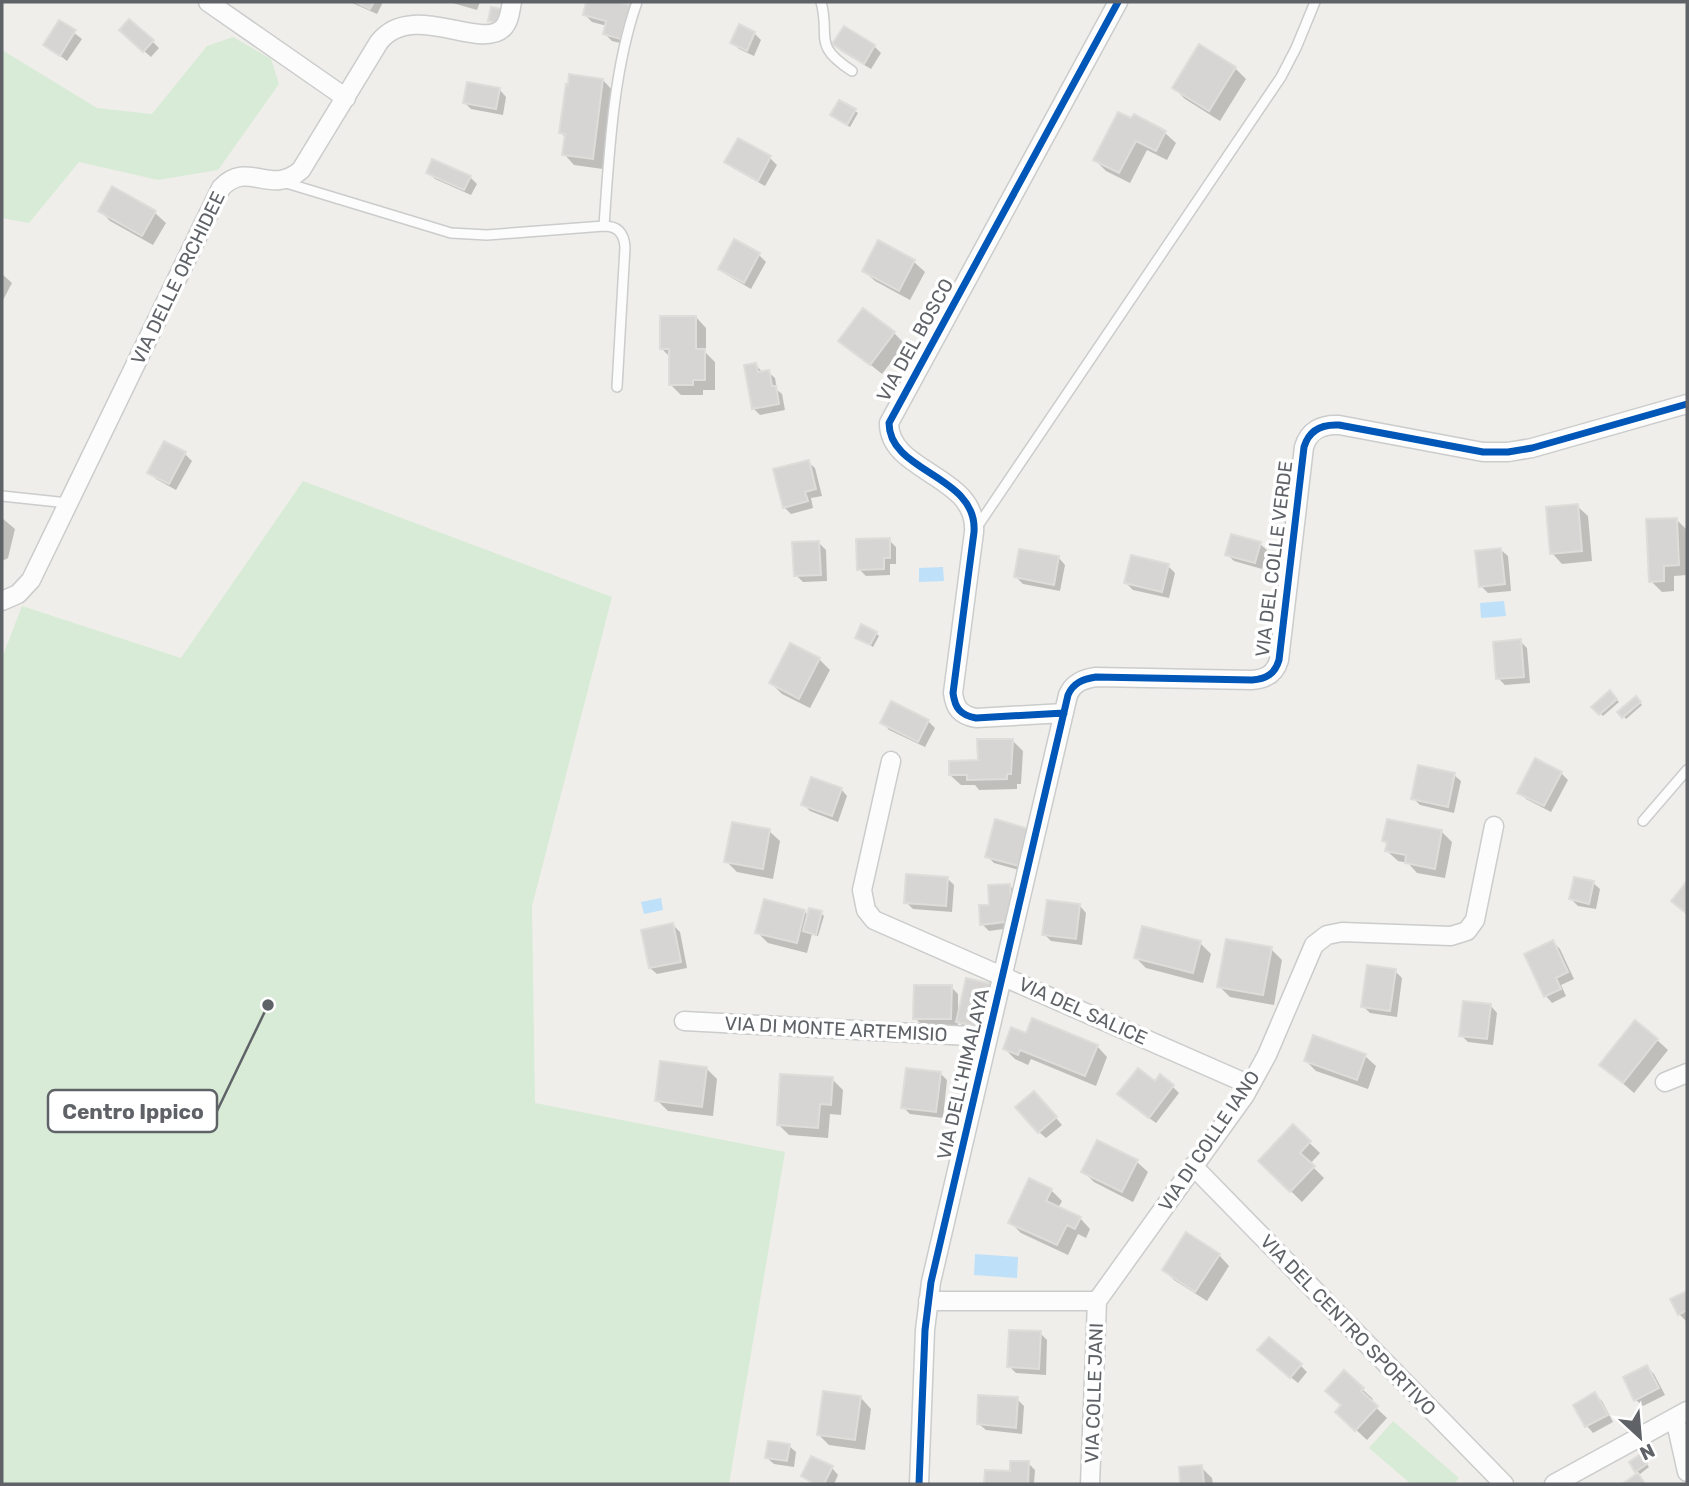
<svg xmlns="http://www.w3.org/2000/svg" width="1689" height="1486" viewBox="0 0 1689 1486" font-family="Rubik,sans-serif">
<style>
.green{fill:#d8ebd6}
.water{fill:#bfe0f9}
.shadow{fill:#0003}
.building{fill:#d6d5d3;stroke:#deddd9;stroke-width:2}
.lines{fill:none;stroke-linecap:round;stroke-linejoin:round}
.service-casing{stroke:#cbcccc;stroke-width:12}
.minor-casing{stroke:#cbcccc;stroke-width:21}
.service{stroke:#fdfcfc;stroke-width:9}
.minor{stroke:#fdfcfc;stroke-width:18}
.cycleway-casing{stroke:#fff;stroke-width:11}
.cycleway{stroke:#0057b8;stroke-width:7}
.labels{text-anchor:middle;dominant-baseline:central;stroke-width:7;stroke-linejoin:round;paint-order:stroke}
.street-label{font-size:19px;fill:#5f6368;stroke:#fff}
.leader{fill:none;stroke:#5f6368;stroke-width:2.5}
.callout-dot{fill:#5f6368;stroke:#fff;stroke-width:2.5}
.callout{fill:#fff;stroke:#5f6368;stroke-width:2.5}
.callout-label{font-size:21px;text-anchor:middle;font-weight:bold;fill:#5f6368}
</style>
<rect width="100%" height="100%" fill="#efeeea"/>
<path class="green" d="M233,37L271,59L279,84L218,170L158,180L79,162L29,223L2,218V50L97,108L152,114L207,46Z
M303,481L612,597L532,906L535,1103L785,1152L729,1484H2V658L22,606L181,658Z
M1393,1421L1459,1478L1454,1484H1411L1369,1448Z"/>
<path class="water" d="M943,567L944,581L919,582V568Z
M1504,601L1506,616L1481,618L1480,603Z
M661,898L663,910L644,914L641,902Z
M975,1254L1018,1257L1017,1278L974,1275Z"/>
<path class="shadow" d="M350,2H383L377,14Z
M449,2H480L477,10Z
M588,2H609L629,7L636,14L628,45L612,41L605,34L607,26L592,22L585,15Z
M60,22L82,39L67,61L45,44Z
M754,33L761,40L754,56L739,49L732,43Z
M128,37L152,41L159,48L151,57Z
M834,44L874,46L881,53L871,69L841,51Z
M1200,47L1235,68L1246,79L1220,121L1185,99L1174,88Z
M603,80L613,91L603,169L574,165L564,154L566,138L561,133Z
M500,90L506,97L503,115L471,109L464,102Z
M855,111L858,113L850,127L835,118Z
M1134,117L1165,133L1176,143L1167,160L1147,150L1130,183L1106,171L1095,160Z
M770,158L777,165L765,186L733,168L726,161Z
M428,172L470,177L477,184L471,195L435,179Z
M112,188L155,213L166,223L153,245L110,221L100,210Z
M879,243L914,262L925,272L910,300L875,281L864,271Z
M759,255L766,262L751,289L727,275L720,268Z
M2,274L12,283L2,302Z
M696,317L706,328V353L715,362V390H703V395H681L670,384V357L662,349Z
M894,333L905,344L882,374L840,340Z
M756,365L763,373L768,372L775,378L777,390L782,394L785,410L760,415L753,408Z
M185,454L192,461L176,490L156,479L149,472Z
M808,462L815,468L822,496L811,498L813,508L791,514L784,507Z
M1577,506L1588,516L1592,561L1562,564L1552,553Z
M2,518L15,529L8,558L2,561Z
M1676,519L1687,530V575L1674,576V591L1662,592L1651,581Z
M889,540L896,547V564H890V575L866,576L859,569Z
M819,543L826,550L827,581L803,582L796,575Z
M1260,544L1267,550L1262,569L1234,561L1227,554Z
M1501,550L1508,556L1511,591L1488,593L1481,586Z
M1059,558L1065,565L1060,591L1023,584L1016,577Z
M1168,566L1175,573L1169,598L1133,590L1126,583Z
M876,633L879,636L873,647L857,637Z
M1520,641L1527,648L1530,683L1505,685L1498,678Z
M819,659L830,670L810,708L782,694L771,683Z
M1610,693L1619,702L1603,716L1594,707Z
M1636,698L1642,705L1626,719L1620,712Z
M928,721L935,728L925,747L889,730L883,723Z
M1012,740L1023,751L1021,784H1017V789L979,790L975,785H961L950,775L979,762Z
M1561,773L1568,780L1551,812L1526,799L1520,792Z
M1454,775L1461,781L1454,813L1420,805L1413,798Z
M841,789L847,796L838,822L810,811L803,804Z
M769,831L780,841L773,879L737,872L726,861Z
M1028,831L1026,872L994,863L987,856Z
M1441,831L1452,842L1445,878L1417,873L1408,863L1398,861L1387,851L1388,845L1384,841Z
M947,878L954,885L952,912L913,909L906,902Z
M1593,883L1600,889L1596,909L1578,906L1571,899Z
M1009,885L1016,892L1018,927L989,931L982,924L991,906Z
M1080,906L1086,913L1082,945L1051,941L1044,934Z
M804,911L809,916L821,913L824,916L818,936L812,934L807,953L768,943L757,932Z
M673,925L680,932L687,968L657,974L650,968Z
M1553,942L1560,949L1574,979L1561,985L1566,996L1552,1003L1546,996Z
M1200,943L1211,954L1203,983L1146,968L1136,958Z
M1271,949L1282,960L1274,1005L1230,997L1219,986Z
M1395,971L1402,978L1397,1017L1370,1013L1363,1006Z
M967,980L990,1034L965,1028L958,1021V1026L922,1025L915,1018L951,987L958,994V1014Z
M1491,1006L1497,1013L1493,1045L1468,1042L1461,1035Z
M1027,1036L1097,1046L1107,1057L1096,1086L1031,1059L1028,1065L1015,1059L1005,1049Z
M1657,1040L1668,1050L1634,1093L1602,1065Z
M1365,1056L1376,1066L1368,1089L1316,1071L1306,1061Z
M707,1069L717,1079L713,1116L668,1111L657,1100Z
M940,1073L947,1080L943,1118L910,1114L903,1107Z
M832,1079L843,1090L841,1115L830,1114L828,1138L789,1135L779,1125Z
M1155,1083L1172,1086L1179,1093L1156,1123L1126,1101Z
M1041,1100L1062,1125L1046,1138L1039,1132Z
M1293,1127L1320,1153L1310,1164L1324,1178L1302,1202L1260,1161Z
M1098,1142L1137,1162L1148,1172L1133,1202L1094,1182L1083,1171Z
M1051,1190L1062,1201L1058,1208L1080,1218L1090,1229L1086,1238L1078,1234L1068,1255L1021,1233L1010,1222Z
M1219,1255L1229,1266L1207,1301L1174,1280L1164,1269Z
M1687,1293V1320L1686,1321L1679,1314L1673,1300Z
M1040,1333L1047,1340L1046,1375L1016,1373L1009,1366Z
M1266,1357L1300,1365L1307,1372L1298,1383Z
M1647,1367L1654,1374L1665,1395L1643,1406L1636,1400Z
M1362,1389L1373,1399L1370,1402L1387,1418L1367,1440L1337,1412Z
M1595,1395L1602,1401L1613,1422L1593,1433L1587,1426Z
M861,1398L871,1409L865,1450L829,1445L818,1434Z
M1017,1399L1024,1406L1022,1434L986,1430L979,1424Z
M789,1446L796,1452L794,1467L774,1464L767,1458Z
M1644,1460L1649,1467L1640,1474L1637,1471Z
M1028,1463L1035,1470L1034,1484H986L987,1472H1012Z
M1201,1467L1212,1478L1213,1484H1182L1181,1469Z
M832,1468L838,1475L834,1484H812L803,1476Z"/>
<path class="building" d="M355,2H374L370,9Z
M586,2H616L630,5L621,39L603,34L606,21L583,15Z
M491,7L501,9L498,23L488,21Z
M129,19L154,40L143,52L119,30Z
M59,20L76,30L60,56L43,45Z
M739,24L755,32L747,51L730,43Z
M844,26L875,45L864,64L832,44Z
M1199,44L1236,67L1209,111L1172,88Z
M569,74L603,79L593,159L562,155L565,134L559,133L566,84L568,85Z
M467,82L500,88L496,109L463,103Z
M839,100L856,109L847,125L830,115Z
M1118,112L1131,118L1134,114L1166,131L1156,151L1136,141L1119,173L1093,160Z
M738,138L771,156L758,181L724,162Z
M432,159L471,176L464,190L426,173Z
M112,186L156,211L142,236L98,211Z
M734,239L760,253L744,283L718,269Z
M878,240L915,260L899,291L862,271Z
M863,308L895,332L870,365L838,341Z
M660,316H696V349H705V380H693V385H669V349H660Z
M756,363L758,372L769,370L772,386H776L779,404L752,409L744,365Z
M164,441L186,452L169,484L147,473Z
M809,460L816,489L805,492L808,501L783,508L773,469Z
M1578,504L1582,551L1550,554L1546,507Z
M1677,518L1679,565L1664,566V581L1649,582L1646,519Z
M1231,534L1261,542L1255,563L1225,555Z
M890,538V558H884V569L857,570L856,539Z
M819,541L821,575L794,576L792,542Z
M1501,548L1505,584L1479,587L1475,551Z
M1019,549L1059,556L1054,585L1014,577Z
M1131,555L1169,564L1162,592L1124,583Z
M861,624L877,632L870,645L855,638Z
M1521,639L1524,677L1496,679L1493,642Z
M790,643L820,658L799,699L769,683Z
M1610,690L1617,699L1599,715L1591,707Z
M1636,696L1641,702L1622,718L1617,712Z
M891,701L929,720L918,742L880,723Z
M977,739H1013L1011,774H1007V779L967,780V775H949V761L978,760Z
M1535,758L1562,772L1544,806L1517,793Z
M1418,765L1455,773L1448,807L1411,799Z
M811,777L842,788L832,816L801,805Z
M995,819L1029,829L1019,866L985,857Z
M1387,819L1442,830L1435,869L1405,863L1406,855L1385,851L1387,842L1382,841Z
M732,822L770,829L763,869L724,862Z
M906,874L948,877L946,906L904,903Z
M1574,877L1594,881L1589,904L1569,899Z
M1687,881V914L1671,901Z
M1010,884L1012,921L980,925L979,905H989L988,885Z
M764,899L805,910L797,943L755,933Z
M1047,900L1080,904L1076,939L1042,935Z
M809,908L822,911L816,935L803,931Z
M673,923L681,962L649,968L641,930Z
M1142,926L1201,941L1193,973L1134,958Z
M1226,939L1272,947L1263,995L1217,987Z
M1553,940L1568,972L1556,978L1561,989L1544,997L1524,954Z
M1367,965L1396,969L1390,1011L1361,1007Z
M966,978L993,984L983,1028L956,1022Z
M914,985H952L951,1019H913Z
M1463,1001L1491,1004L1487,1039L1459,1036Z
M1032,1018L1098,1045L1085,1076L1020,1050L1018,1055L1003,1049L1011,1027L1026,1033Z
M1635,1020L1658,1039L1623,1083L1599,1065Z
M1313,1035L1366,1054L1357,1080L1304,1061Z
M660,1061L707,1067L702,1107L655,1101Z
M906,1068L941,1072L936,1112L901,1108Z
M1138,1068L1155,1081L1160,1074L1174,1085L1149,1118L1117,1094Z
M780,1074L833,1077L831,1105L820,1104L818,1128L777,1125Z
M1034,1091L1057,1117L1038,1133L1015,1107Z
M1293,1124L1311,1141L1300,1153L1315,1166L1290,1192L1258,1161Z
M1097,1140L1138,1160L1122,1192L1081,1172Z
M1029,1178L1052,1189L1046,1201L1081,1217L1075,1229L1067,1225L1057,1245L1008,1223Z
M1186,1232L1220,1254L1195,1292L1162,1270Z
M1687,1291V1310L1678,1315L1670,1299Z
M1009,1330L1041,1331L1039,1369L1007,1367Z
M1269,1337L1302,1364L1290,1378L1257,1350Z
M1647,1365L1659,1388L1634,1401L1623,1377Z
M1344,1370L1364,1388L1361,1391L1378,1406L1355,1431L1335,1412L1341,1405L1325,1391Z
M823,1391L861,1396L855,1440L817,1435Z
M1595,1392L1608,1415L1585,1427L1573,1405Z
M978,1395L1018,1397L1016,1428L977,1424Z
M768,1441L790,1444L787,1461L765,1458Z
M1641,1454L1647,1464L1635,1472L1629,1462Z
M811,1456L833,1466L824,1484H815L801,1476Z
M1010,1461H1029L1028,1484H984L985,1470L1010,1471Z
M1202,1465L1204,1484H1180L1179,1467Z
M1638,1473L1645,1484H1622Z"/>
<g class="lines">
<g class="service-casing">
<path id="service" d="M821,2C831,38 811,44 852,71
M283,182L451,233L487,235L604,226C618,226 624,234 625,247L617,387
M604,226C609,154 613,70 637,2
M2,496L68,503
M975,530L1281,77L1296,48L1315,2
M1643,821L1687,770"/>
</g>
<g class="minor-casing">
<path id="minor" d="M208,2L346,98
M2,601L18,594L31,580L221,188C248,159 270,197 301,170L379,42C412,0 480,51 503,28C510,21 510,10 512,2
M1064,713L976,718C960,715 955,708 953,693L974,532C978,475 889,473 889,423L1118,2
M891,761L862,890L866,910L874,920L1250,1085
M684,1021L988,1037
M1665,1082L1687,1073
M1193,1166L1504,1484
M928,1301H1097L1245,1095L1267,1055L1314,945L1327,935L1342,932L1451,936L1467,931L1475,920L1494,826
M1675,1418L1687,1472
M919,1484L925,1330L931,1282L1068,695C1073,683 1083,679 1096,677L1252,680C1266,679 1275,674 1279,660L1304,447C1309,430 1322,424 1339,425L1483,452H1508L1532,448L1687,404
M1090,1484L1097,1301
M1554,1484L1687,1411"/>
</g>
<use href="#service" class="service"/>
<use href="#minor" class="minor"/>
<g class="cycleway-casing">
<path id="cycleway" d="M1064,713L976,718C960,715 955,708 953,693L974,532C978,475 889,473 889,423L1118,2
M919,1484L925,1330L931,1282L1068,695C1073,683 1083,679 1096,677L1252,680C1266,679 1275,674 1279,660L1304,447C1309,430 1322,424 1339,425L1483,452H1508L1532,448L1687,404"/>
</g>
<use href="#cycleway" class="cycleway"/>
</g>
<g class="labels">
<g class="street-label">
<text transform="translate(178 278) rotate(-64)">VIA DELLE ORCHIDEE</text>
<text transform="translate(915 340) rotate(-61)">VIA DEL BOSCO</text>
<text transform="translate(1274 559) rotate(-83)">VIA DEL COLLE VERDE</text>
<text transform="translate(1083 1011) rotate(24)">VIA DEL SALICE</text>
<text transform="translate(836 1029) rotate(3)">VIA DI MONTE ARTEMISIO</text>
<text transform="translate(963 1074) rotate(-77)">VIA DELL'HIMALAYA</text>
<text transform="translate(1209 1141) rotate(-56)">VIA DI COLLE IANO</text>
<text transform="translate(1348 1325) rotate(46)">VIA DEL CENTRO SPORTIVO</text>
<text transform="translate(1094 1393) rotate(-88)">VIA COLLE JANI</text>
</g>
</g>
<path class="leader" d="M268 1005L217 1111"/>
<circle class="callout-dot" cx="268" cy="1005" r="7"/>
<rect class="callout" x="48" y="1090" width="169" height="42" rx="7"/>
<g class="callout-label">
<text x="133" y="1119">Centro Ippico</text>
</g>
<rect width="1689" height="1486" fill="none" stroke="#5f6368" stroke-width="7"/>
<g transform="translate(1640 1437) rotate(154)" stroke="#ffffff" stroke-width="5" paint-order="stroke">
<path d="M0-5L12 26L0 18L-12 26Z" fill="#5f6368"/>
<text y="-10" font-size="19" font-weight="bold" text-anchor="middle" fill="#5f6368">N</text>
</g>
</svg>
